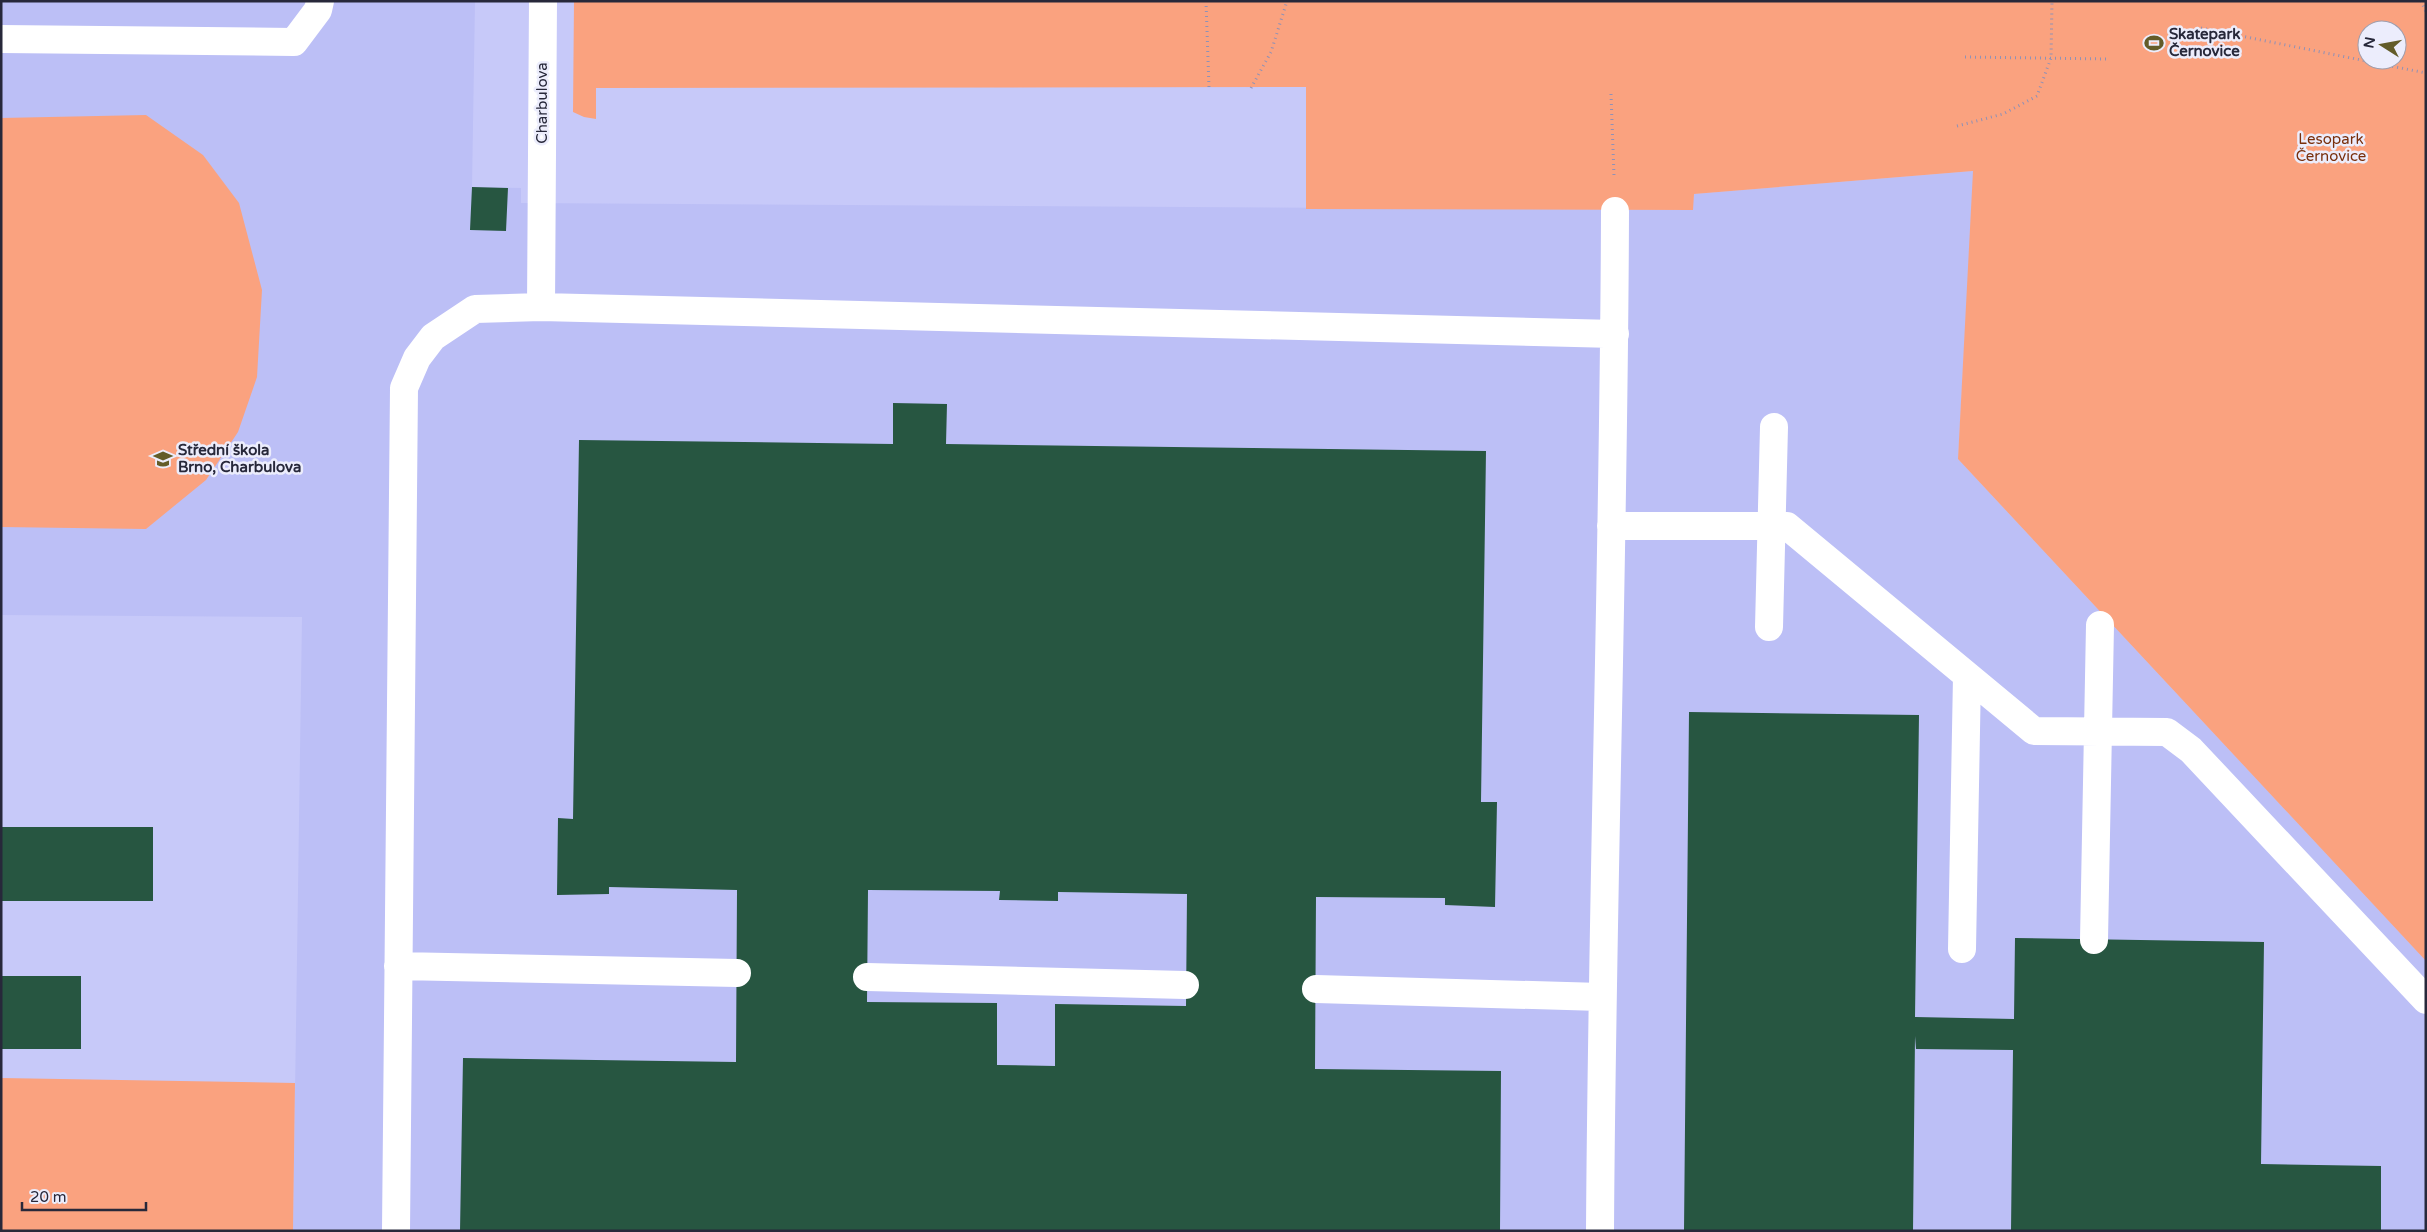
<svg xmlns="http://www.w3.org/2000/svg" width="2427" height="1232" viewBox="0 0 2427 1232" font-family="'Varela Round',sans-serif">
<style>
.built{fill:#bcbff6}
.green{fill:#faa27f;fill-rule:evenodd}
.building{fill:#275641;fill-rule:evenodd}
.lines{fill:none;stroke-linecap:round;stroke-linejoin:round}
.path{stroke:#8f91b6;stroke-width:3;stroke-dasharray:1 4;stroke-linecap:butt}
.minor{stroke:#fff;stroke-width:28}
.labels{text-anchor:middle;dominant-baseline:central;stroke-width:5;stroke-linejoin:round;paint-order:stroke}
.poi-label{font-size:15px;font-weight:bold;fill:#27283a;stroke:#ecedfc;text-anchor:start}
.street-label{font-size:15px;fill:#27283a;stroke:#ecedfc}
.park-label{font-size:15px;fill:#792f0c;stroke:#ecedfc}
</style>
<rect width="100%" height="100%" fill="#c7c9f9"/>
<path class="built" d="M1,1H475L472,187L521,188V203L1692,210L1694,194L1974,171L1958,459L2426,961V1231H293L302,617L1,615Z"/>
<path class="green" d="M574,1H2426V961L1958,459L1973,171L1694,194L1693,210L1306,209V87L596,88V119L584,117L573,112ZM2367,30H2397V60H2367Z
M146,115L203,155L239,203L262,290L257,377L238,432L206,480L146,529L1,527V118Z
M1,1078L295,1083L293,1231H1Z"/>
<path class="building" d="M472,187L508,188L506,231L470,230Z
M893,403L947,404L946,444L1486,451L1481,802H1497L1495,907L1445,905V898L1316,897L1315,1069L1501,1071L1500,1231H460L463,1058L736,1062L737,890L609,887V894L557,895L558,818L573,819L579,440L893,444ZM868,890L1000,891L999,900L1058,901V892L1187,894L1186,1006L1055,1004V1066L997,1065V1003L867,1002Z
M1689,712L1919,715L1915,1017L2014,1019L2015,938L2264,942L2261,1164L2381,1166V1231H2011L2013,1050L1916,1049L1915,1036L1913,1231H1684Z
M1,827H153V901H1Z
M1,976H81V1049H1Z"/>
<g class="lines">
<path class="path" d="M1206,1L1209,88
M2421,1L2426,12
M2201,28L2426,73
M1965,57L2107,59
M1251,88L1271,52L1287,1
M1611,94L1614,176
M1957,126L2003,114L2037,96L2051,58L2052,1"/>
<path class="minor" d="M1,39L294,42L318,10L320,1
M541,307L543,1
M1611,526H1787L2034,731L2167,732L2191,750L2426,1000
M1769,627L1774,427
M2094,940L2100,625
M1962,949L1967,676
M398,966L737,973
M867,977L1185,985
M1316,989L1601,997
M396,1231L404,388L417,358L433,337L475,309L541,307L1615,334
M1600,1231C1602,891 1614,551 1615,211"/>
</g>
<defs>
<g id="stadium-bare" transform="scale(1.5)"><path d="M0-5a6.5 5 0 1 0 0 10a6.5 5 0 1 0 0-10ZM-3.5-1.8h7v3.6h-7Z" fill="#635c29" stroke="#ecedfc" stroke-width="2.5" paint-order="stroke"/></g>
<g id="school-bare" transform="scale(1.5)"><path d="M0-5L7-2L0 1L-7-2ZM-4 1L0 2.5L4 1V4Q0 6-4 4Z" fill="#635c29" stroke="#ecedfc" stroke-width="2.5" paint-order="stroke"/></g>
</defs>
<g fill-rule="evenodd">
<use href="#stadium-bare" x="2154" y="43"/>
<use href="#school-bare" x="163" y="459"/>
</g>
<g class="labels">
<g class="poi-label">
<text x="2169" y="34">Skatepark<tspan x="2169" dy="17">Černovice</tspan></text>
<text x="178" y="450">Střední škola<tspan x="178" dy="17">Brno, Charbulova</tspan></text>
</g>
<g class="street-label">
<text transform="translate(542 103) rotate(-90)">Charbulova</text>
</g>
<g class="park-label">
<text x="2331" y="139">Lesopark<tspan x="2331" dy="17">Černovice</tspan></text>
</g>
</g>
<rect width="2427" height="1232" fill="none" stroke="#27283a" stroke-width="5"/>
<g transform="translate(2382 45) rotate(281)"><circle r="24" fill="#ecedfc" stroke="#9d9eae"/>
<path d="M0-4L9 19L0 12L-9 19Z" fill="#635c29"/>
<text y="-8" font-size="14" font-weight="bold" text-anchor="middle" fill="#27283a">N</text>
</g>
<path d="M22 1202v8h124v-8" fill="none" stroke="#27283a" stroke-width="2.5"/>
<text x="30" y="1202" font-size="15" fill="#27283a" stroke="#ecedfc" stroke-width="4" paint-order="stroke">20 m</text>
</svg>
